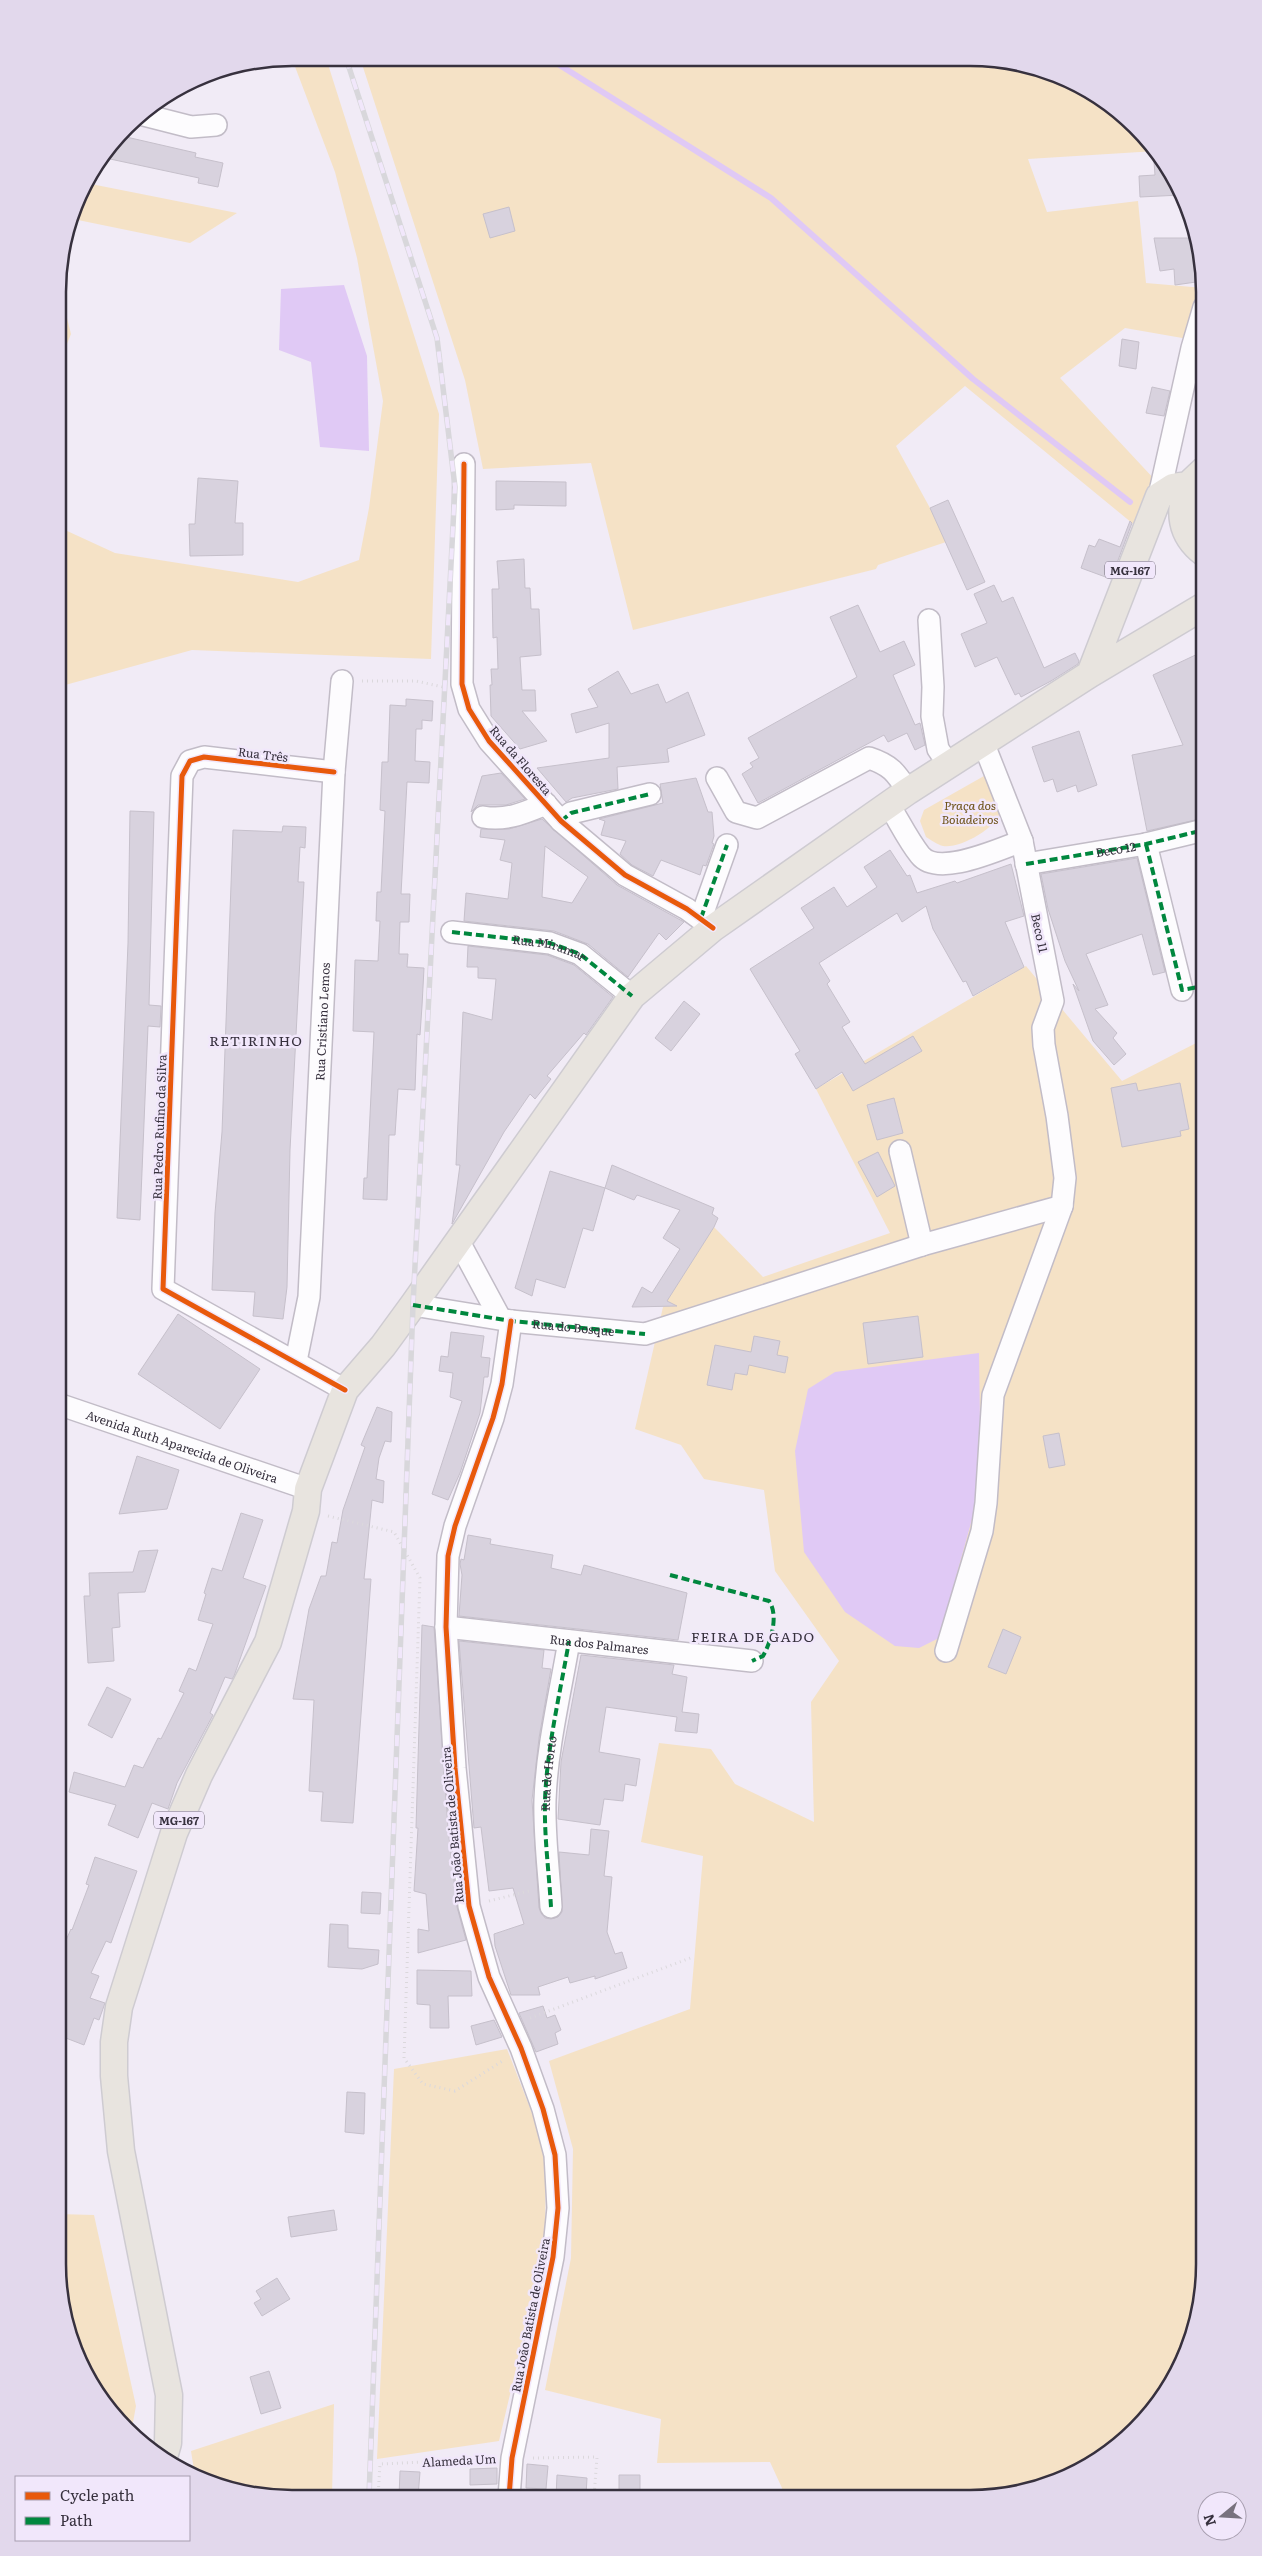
<svg xmlns="http://www.w3.org/2000/svg" width="1262" height="2556" viewBox="0 0 1262 2556" font-family="Literata,serif">
<style>
.green{fill:#f5e2c6}
.water{fill:#e0c9f5}
.lines{fill:none;stroke-linecap:round;stroke-linejoin:round}
.stream{stroke:#e0c9f5;stroke-width:6}
.building{fill:#d8d2de;stroke:#c6c0cb;fill-rule:evenodd}
.minor-casing{stroke:#c2bcc7;stroke-width:24}
.major-casing{stroke:#cecbd1;stroke-width:29}
.path{stroke:#dbd8dc;stroke-width:3;stroke-dasharray:1 4;stroke-linecap:butt}
.minor{stroke:#fdfcfe;stroke-width:21}
.major{stroke:#e8e4df;stroke-width:26}
.rail-casing{stroke:#d8d7db;stroke-width:5.5}
.rail{stroke:#f1e7fb;stroke-width:4;stroke-dasharray:11;stroke-linecap:butt}
.quiet{stroke:#00873e;stroke-width:4;stroke-dasharray:8 4;stroke-linecap:butt}
.cycleway-casing{stroke:#f1e7fb;stroke-width:8}
.cycleway{stroke:#e8590c;stroke-width:5}
.labels{text-anchor:middle;dominant-baseline:central;stroke-width:5;stroke-linejoin:round;paint-order:stroke}
.shield{fill:#f1e7fb;stroke:#6f6877;stroke-width:1}
.shield-label{font-size:11px;font-weight:bold;fill:#37313e}
.street-label{font-size:12px;fill:#37313e;stroke:#f1e7fb}
.park-label{font-size:12px;font-style:italic;fill:#6b5015;stroke:#f1e7fb}
.neighbourhood-label{font-size:14px;letter-spacing:1px;fill:#37313e;stroke:#f1e7fb}
.rim{fill:none;stroke:#37313e;stroke-width:2.5}
</style>
<rect width="100%" height="100%" fill="#f1ebf6"/>
<path class="green" d="M288,58H326L439,414L431,659L192,650L58,687V521L65,530L115,553L298,582L359,560L369,508L383,401L357,258L335,172L294,64Z
M360,58L1015,62L1073,82L1124,116L1156,151L1028,159L1047,212L1138,201L1146,283L1204,288L1188,339L1125,328L1060,378L1156,481L1143,532L965,386L896,446L930,508L946,542L878,565L876,569L633,630L591,463L483,469L465,380Z
M86,183L237,213L190,243L73,219L82,189Z
M58,282L71,334L58,366Z
M991,772C995,784 1002,799 1000,812C996,829 959,849 943,846C938,845 931,840 926,837L920,821L924,810Z
M1026,966L1122,1081L1204,1039V2279L1192,2340L1156,2407L1100,2459L1045,2486L970,2498H784L782,2488L770,2462L657,2463L661,2419L545,2390L571,2258L573,2149L549,2061L690,2009L703,1856L641,1842L659,1743L711,1749L735,1784L814,1822L811,1702L839,1661L775,1571L764,1490L704,1479L681,1445L635,1429L663,1307L714,1227L763,1277L890,1233L816,1089Z
M507,2049L546,2149L545,2245L499,2441L377,2459L394,2069Z
M58,2214L94,2215L136,2406L131,2433L97,2394L70,2339L58,2264Z
M334,2404L332,2497L261,2496L202,2481L195,2476L191,2451Z"/>
<path class="water" d="M344,285L367,356L369,451L320,447L311,362L279,350L281,289Z
M979,1353L981,1487L939,1638L919,1648L895,1646L845,1612L804,1552L795,1451L808,1389L835,1372Z"/>
<g class="lines">
<path class="stream" d="M550,59L771,198L973,379L1130,502"/>
</g>
<path class="building" d="M122,136L196,153L195,157L223,163L218,187L198,183L199,178L110,159L112,149Z
M1153,149L1165,162L1181,195L1140,197L1139,176L1155,175Z
M509,207L515,231L490,238L483,214Z
M1154,238H1196L1203,281L1175,285L1174,269L1160,271Z
M1122,339L1139,342L1136,369L1119,366Z
M1152,387L1170,391L1164,416L1146,413Z
M198,478L238,481L235,523H243V555L190,556L189,524H195Z
M496,481L566,482V506L514,505V509L496,510Z
M948,500L985,582L967,590L930,508Z
M1130,521L1132,523L1111,579L1081,568L1089,545L1095,547L1099,539L1120,547Z
M524,559L525,588H530L531,609H539L541,655L520,657L522,690H535L536,711H522L547,741L520,749L491,716L490,685H492L491,669H498L497,637L493,638L492,589H499L497,561Z
M994,585L1002,602L1013,597L1044,668L1075,653L1079,661L1078,664L1051,681L1021,697L1019,693L1015,695L997,657L975,667L961,634L987,623L974,594Z
M858,605L880,652L904,641L915,665L893,675L915,725L920,723L925,745L915,750L907,733L888,742L884,735L758,803L742,774L753,767L750,763L759,758L748,738L857,677L830,617Z
M1204,651V818L1147,831L1132,755L1183,745L1153,675Z
M618,671L631,694L658,684L666,703L688,692L705,735L667,749L669,762L617,767L618,789L572,798L566,802L537,768L609,758V723L576,733L571,714L598,707L588,689Z
M406,699L433,701L432,721L422,720V729H416L415,761L430,762L429,783L407,782L401,894H410L409,922H400L399,954H408L407,967L424,968L422,1006L420,1035L417,1034L415,1090L398,1089L395,1135H389L387,1200L363,1199L364,1178H367L374,1032L353,1031L355,960L378,961L380,921H376L377,892H381L385,811L380,810L382,762H388L390,705L406,706Z
M1079,731L1097,785L1078,792L1076,785L1057,792L1053,779L1044,782L1032,747Z
M501,773L525,799L506,805H478L471,812L482,776Z
M696,778L708,812H712L714,836L712,843L714,844L706,866L703,865L700,875L661,860L653,876L632,865L620,854L626,841L601,835L605,821L599,819L663,803L660,784Z
M130,811L154,812L149,1005L161,1006L160,1027L148,1026L140,1220L117,1218L128,943Z
M542,819L617,885L684,922L666,940L659,933L628,977L588,944L554,931L464,921L466,893L508,899L512,863L500,860L505,840L480,837L481,829H509ZM545,846L588,877L572,903L542,897Z
M283,826L306,827L305,848L300,847L298,882H304L290,1150L287,1287L283,1319L253,1316L255,1292L212,1290L215,1213L222,1132L233,830L282,832Z
M890,850L907,876L910,875L917,893L955,881L957,883L1011,864L1024,916L1005,922L1024,967L973,996L966,981L963,982L933,929L926,906L902,922L897,913L819,963L830,981L827,984L850,1022L842,1027L865,1064L913,1036L922,1051L853,1091L842,1072L816,1089L795,1054L800,1051L750,969L814,928L801,908L834,887L847,907L877,887L864,867Z
M1137,858L1165,972L1153,975L1142,934L1086,954L1108,1005L1095,1009L1117,1033L1113,1038L1126,1054L1114,1065L1093,1041L1073,984L1079,991L1065,961L1048,909L1041,874Z
M468,946L547,955L574,965L613,997L586,1035L584,1033L547,1076L551,1079L535,1099L530,1094L504,1132L452,1224L460,1165H456L463,1012L492,1020L496,979L478,978V967H467Z
M684,1001L700,1014L671,1051L655,1038Z
M1136,1083L1138,1091L1180,1083L1189,1129L1180,1131L1181,1136L1122,1147L1111,1088Z
M894,1098L903,1133L877,1140L867,1105Z
M878,1152L895,1186L877,1197L858,1162Z
M612,1165L714,1208L712,1214L718,1218L714,1227L667,1301L677,1306L632,1307L642,1287L652,1293L680,1249L663,1238L680,1210L637,1195L634,1200L605,1188Z
M550,1171L605,1188L593,1231L583,1228L565,1288L536,1279L532,1296L515,1288Z
M178,1314L260,1369L220,1429L138,1374Z
M918,1316L923,1357L868,1364L863,1323Z
M451,1332L484,1336L481,1357L490,1358L488,1377H484L480,1413L460,1473L448,1500L432,1494L462,1401L450,1397L453,1373L439,1371L441,1356L448,1357Z
M754,1336L780,1341L777,1355L788,1357L785,1373L749,1365L747,1375L735,1373L732,1390L707,1385L715,1345L751,1352Z
M377,1407L392,1412L391,1442L385,1441L379,1458L376,1479L384,1481L383,1503L372,1500L364,1579H371L353,1823L321,1821L323,1792L309,1791L314,1700L293,1699L309,1609L321,1576H326L332,1542L337,1543L343,1510L365,1447L361,1445Z
M1059,1433L1065,1465L1049,1468L1043,1436Z
M137,1456L179,1470L167,1509L119,1514Z
M241,1513L263,1520L243,1578L266,1586L234,1676L232,1679L225,1677L210,1713L213,1715L177,1783L168,1809L152,1803L138,1838L108,1825L116,1805L69,1792L74,1772L125,1787L134,1765L143,1768L158,1738L161,1739L184,1693L179,1691L189,1668L196,1671L213,1624L198,1620L206,1594L204,1593L212,1568L222,1571Z
M468,1535L491,1539L490,1544L553,1555L551,1568L581,1575L584,1565L687,1593L678,1640L459,1616L462,1575L460,1564L461,1559L464,1560Z
M158,1550L145,1592L118,1593L120,1627L112,1628L114,1661L88,1663L84,1596H90L89,1573L133,1572L139,1551Z
M422,1625L434,1627L448,1828L457,1907L466,1940L418,1953V1929L429,1931L426,1894L414,1891L418,1828H416Z
M1003,1629L1021,1637L1006,1674L988,1667Z
M459,1641L544,1650L542,1668L551,1669L539,1738L532,1800L539,1908L545,1918L551,1919L558,1917L562,1912L559,1852L589,1855L591,1829L609,1831L604,1876L612,1877L607,1932L615,1954L622,1952L627,1968L595,1979V1976L570,1983L568,1977L538,1987L540,1995H511L495,1946L494,1934L524,1924L513,1888L489,1891L481,1827L474,1828Z
M581,1655L674,1665L672,1674L687,1677L682,1712L699,1714L697,1733L675,1731L677,1717L606,1707L599,1752L640,1759L636,1786L625,1784L623,1801L604,1799L600,1825L558,1819L561,1762Z
M107,1687L131,1699L112,1738L88,1725Z
M95,1857L137,1871L111,1943L106,1941L91,1973L99,1976L90,1998L105,2003L99,2020L94,2018L84,2045L58,2035V1958L71,1929L72,1930L89,1885L86,1884Z
M362,1892L381,1893L380,1914L361,1913Z
M330,1924L348,1925V1948L379,1950L378,1964L362,1969L328,1967Z
M417,1970L471,1971L472,1996H448L449,2028H430V2005L417,2004Z
M543,2006L547,2018L555,2015L561,2030L555,2033L558,2044L536,2052L519,2013Z
M494,2020L502,2037L476,2045L471,2026Z
M347,2092L365,2093L364,2134L345,2132Z
M334,2210L337,2230L291,2237L288,2217Z
M277,2278L290,2299L262,2316L254,2303L261,2299L256,2291Z
M269,2371L281,2408L261,2414L250,2377Z
M527,2464L548,2466L546,2489L526,2488Z
M497,2468V2484L470,2485V2469Z
M400,2471L420,2472L418,2497H399Z
M557,2475L587,2478L586,2495L556,2497Z
M619,2475H640V2496H619Z"/>
<g class="lines">
<g class="minor-casing">
<g id="minor">
<path d="M140,114L191,127L216,125"/>
<path d="M464,464L462,684L469,709L489,741L561,821L625,875L687,909L713,928"/>
<path d="M1159,496L1192,348L1204,307"/>
<path d="M929,620L933,687L932,716L938,749L949,765"/>
<path d="M334,772L204,757L190,761L182,776L163,1289L345,1390"/>
<path d="M717,778L736,812L757,818L869,758C891,765 896,773 908,791"/>
<path d="M889,805C899,821 908,840 920,855C938,878 999,849 1022,841"/>
<path d="M483,817C507,821 524,813 546,804"/>
<path d="M561,821L571,813L650,794"/>
<path d="M1146,844L1182,990"/>
<path d="M1026,864L1146,844L1204,830"/>
<path d="M701,918L727,845"/>
<path id="s1" d="M452,932L550,943L580,954L632,996"/>
<path d="M900,1151L922,1245"/>
<path d="M458,1240L500,1318"/>
<path id="s2" d="M413,1305L511,1321L645,1334L922,1245L1062,1206L1065,1178L1057,1116L1044,1045L1043,1028L1053,1001L1022,841L983,742"/>
<path id="s3" d="M296,1361L309,1297L334,772L342,681"/>
<path id="s4" d="M58,1404L308,1489"/>
<path id="s5" d="M446,1627L752,1661"/>
<path d="M946,1651L982,1531L986,1503L993,1395L1062,1206"/>
<path d="M551,1907C549,1872 544,1837 545,1800C547,1747 560,1694 569,1641"/>
<path d="M509,2497L512,2458L553,2257L558,2208L555,2155L543,2109L521,2048L489,1977L469,1906L455,1768L446,1627L448,1556L455,1526L493,1418L502,1384L511,1321"/>
</g>
</g>
<g class="major-casing">
<path id="major" d="M1188,485C1178,511 1180,535 1204,553
M1090,674L1159,496L1173,487L1188,485L1204,470
M164,2457L168,2443L169,2395L121,2151L114,2076V2042L119,2007L174,1833L199,1775L268,1642L306,1511L308,1489L345,1390L383,1346L413,1305L632,996L713,928L908,791L1090,674L1204,606"/>
</g>
<path class="path" d="M362,681H416L443,687
M328,1516L394,1532L420,1578L404,2058L423,2084L455,2091L504,2060
M489,1901L529,1891
M530,2018L693,1957
M533,2458L597,2457L594,2497
M378,2497L380,2464L492,2459"/>
<use href="#minor" class="minor"/>
<use href="#major" class="major"/>
<g class="rail-casing">
<path id="rail" d="M346,58L437,338L455,487L413,1305L369,2497"/>
</g>
<use href="#rail" class="rail"/>
<g class="quiet">
<path d="M561,821L571,813L650,794"/>
<path d="M1146,844L1182,990L1204,986"/>
<path id="s6" d="M1026,864L1146,844L1204,830"/>
<path d="M701,918L727,845"/>
<path d="M452,932L550,943L580,954L632,996"/>
<path d="M413,1305L511,1321L645,1334"/>
<path d="M670,1575L769,1601C779,1615 771,1642 763,1656L752,1661"/>
<path id="s7" d="M551,1907C549,1872 544,1837 545,1800C547,1747 560,1694 569,1641"/>
</g>
<g class="cycleway-casing">
<path id="cycleway" d="M464,464L462,684L469,709L489,741L561,821L625,875L687,909L713,928
M334,772L204,757L190,761L182,776L163,1289L345,1390
M509,2497L512,2458L553,2257L558,2208L555,2155L543,2109L521,2048L489,1977L469,1906L455,1768L446,1627L448,1556L455,1526L493,1418L502,1384L511,1321"/>
</g>
<use href="#cycleway" class="cycleway"/>
</g>
<g class="labels">
<g class="shield">
<rect x="1105" y="561.5" width="50" height="17" rx="4"/>
<rect x="154" y="1811.5" width="50" height="17" rx="4"/>
</g>
<g class="shield-label">
<text x="1130" y="570">MG-167</text>
<text x="179" y="1820">MG-167</text>
</g>
<g class="street-label">
<text transform="translate(263 754) rotate(7)">Rua Três</text>
<text transform="translate(521 760) rotate(49)">Rua da Floresta</text>
<text stroke="none"><textPath href="#s6" startOffset="91">Beco 12</textPath></text>
<text transform="translate(1040 933) rotate(78)">Beco 11</text>
<text stroke="none"><textPath href="#s1" startOffset="99">Rua Miramar</textPath></text>
<text stroke="none"><textPath href="#s3" startOffset="341">Rua Cristiano Lemos</textPath></text>
<text transform="translate(159 1127) rotate(-88)">Rua Pedro Rufino da Silva</text>
<text stroke="none"><textPath href="#s2" startOffset="162">Rua do Bosque</textPath></text>
<text stroke="none"><textPath href="#s4" startOffset="131">Avenida Ruth Aparecida de Oliveira</textPath></text>
<text stroke="none"><textPath href="#s5" startOffset="154">Rua dos Palmares</textPath></text>
<text stroke="none"><textPath href="#s7" startOffset="134">Rua do Horto</textPath></text>
<text transform="translate(452 1825) rotate(-95)">Rua João Batista de Oliveira</text>
<text transform="translate(530 2315) rotate(-79)">Rua João Batista de Oliveira</text>
<text transform="translate(459 2460) rotate(-3)">Alameda Um</text>
</g>
<g class="park-label">
<text x="970" y="805">Praça dos<tspan x="970" dy="14">Boiadeiros</tspan></text>
</g>
<g class="neighbourhood-label">
<text x="256" y="1040">RETIRINHO</text>
<text x="753" y="1636">FEIRA DE GADO</text>
</g>
</g>
<path d="M0 0H1262V2556H0ZM292 66H970A226 226 0 0 1 1196 292V2264A226 226 0 0 1 970 2490H292A226 226 0 0 1 66 2264V292A226 226 0 0 1 292 66Z" fill="#e2d8ec" fill-rule="evenodd"/>
<path class="rim" d="M292 66H970A226 226 0 0 1 1196 292V2264A226 226 0 0 1 970 2490H292A226 226 0 0 1 66 2264V292A226 226 0 0 1 292 66Z"/>
<rect x="15" y="2476" width="175" height="65" fill="#f1e7fb" stroke="#a79eaf"/>
<rect x="25" y="2492" width="25" height="8" fill="#e8590c" stroke="#a79eaf"/>
<text x="60" y="2501" font-size="15" fill="#37313e">Cycle path</text>
<rect x="25" y="2517" width="25" height="8" fill="#00873e" stroke="#a79eaf"/>
<text x="60" y="2526" font-size="15" fill="#37313e">Path</text>
<g transform="translate(1222 2516) rotate(252)"><circle r="24" fill="#f1e7fb" stroke="#a79eaf"/>
<path d="M0-4L9 19L0 12L-9 19Z" fill="#78727e"/>
<text y="-8" font-size="14" font-weight="bold" text-anchor="middle" fill="#37313e">N</text>
</g>
</svg>
